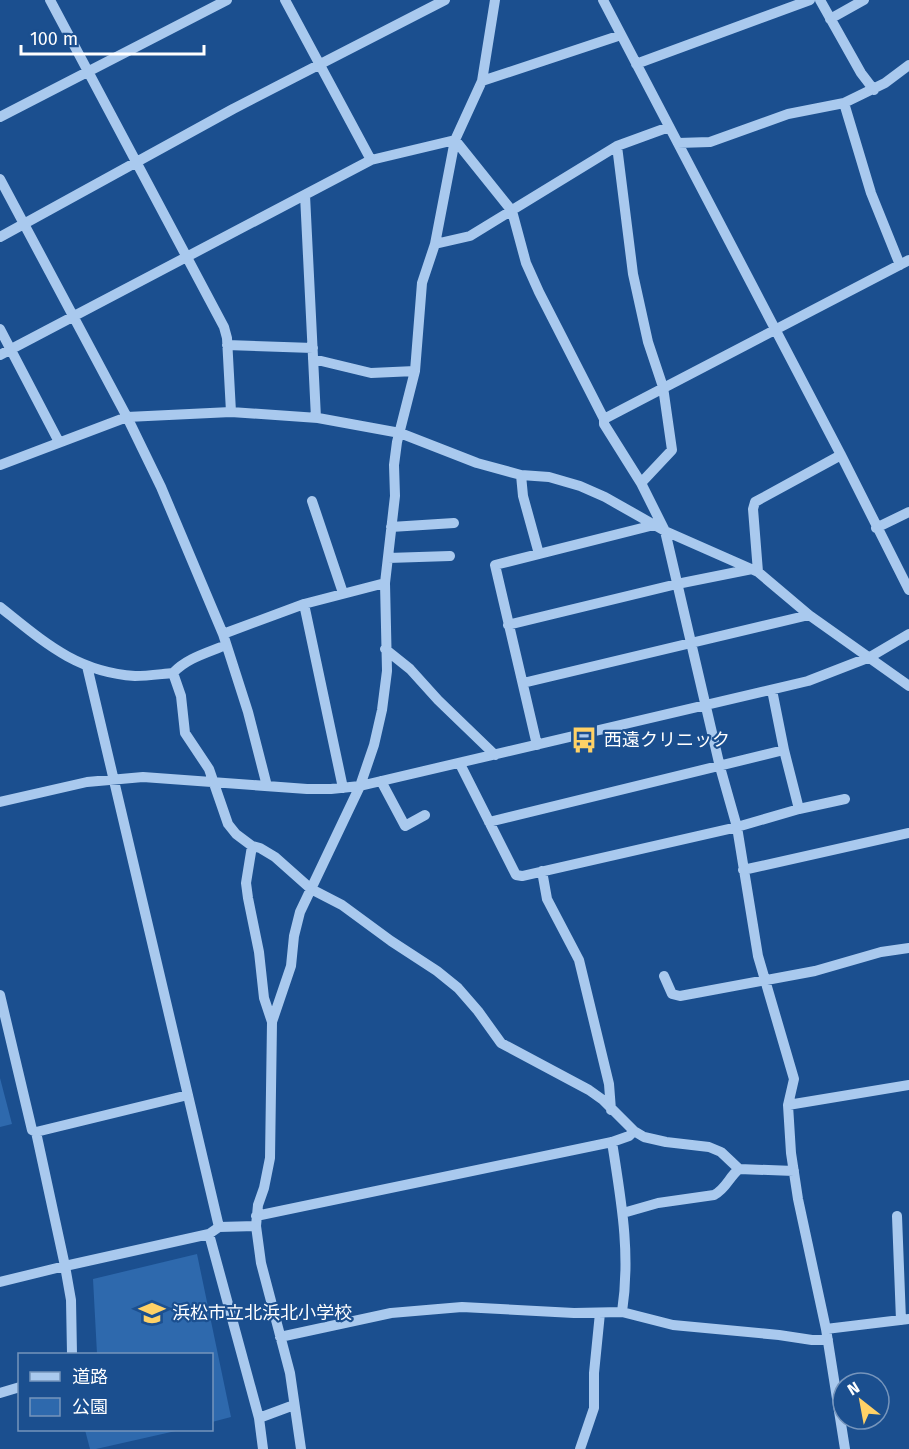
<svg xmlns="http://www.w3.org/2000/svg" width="909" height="1449" viewBox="0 0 909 1449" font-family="'Fira Sans','Noto Sans JP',sans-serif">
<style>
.green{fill:#2e69ad}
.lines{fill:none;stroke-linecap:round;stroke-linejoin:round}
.minor{stroke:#a9c9ee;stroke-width:10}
.labels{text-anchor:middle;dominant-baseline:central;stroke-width:4.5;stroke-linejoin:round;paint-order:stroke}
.poi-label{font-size:18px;fill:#fff;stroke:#1b4f8f;text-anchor:start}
</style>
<rect width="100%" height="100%" fill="#1b4f8f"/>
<path class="green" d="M0,1078L12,1124L0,1127Z
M197,1254L231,1417L212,1422V1354H97L93,1279Z
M85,1430H180L96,1449H90Z"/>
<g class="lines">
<path class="minor" d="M50,0L224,327L227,338L231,412
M285,0L371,160
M603,0L841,455L909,590
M820,0L861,73L874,90
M830,19L864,0
M636,64L810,0
M482,81L621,35
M844,103L871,193L900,265
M0,117L227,0
M678,143L710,142L788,114L844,103L885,83L909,65
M617,146L633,274L648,342L663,387L672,450L641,483
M0,179L127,417L161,487L223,634L248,712L267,786
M305,195L316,418
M0,237L233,109L445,0
M435,244L470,236L617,146L669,127
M0,329L59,442
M227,345L313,348
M0,355L371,160L455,140L512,211L526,263L539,292L604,419V424L641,483L665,531L720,767L737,827L758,956L794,1079L788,1105L791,1153L798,1199L826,1329L845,1449
M313,359L371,373L415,371
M604,419L909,260
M0,465L127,417L231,412L318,418L400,433L477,463L521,475L549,477L580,486L605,497L665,531L758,572L809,615L909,686
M521,475L523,496L539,554
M312,501L343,593
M391,527L454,523
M876,528L909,512
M388,558L450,556
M758,572L753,509L755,502L841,455
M304,604L343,788
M0,607C44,642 76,672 135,676C148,676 161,674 173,673C187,658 207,653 226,645
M508,625L677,584L752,569
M223,634L304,604L385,583
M385,649L410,669L438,700L495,755
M87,666L219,1227
M173,673L181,696L185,733L209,769L228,824L236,834L252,846L260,848L275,857L311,889L342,905L391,941L437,971L458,988L478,1011L501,1043L589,1090L603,1100L634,1131L644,1137L666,1142L709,1147L721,1152L739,1169L794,1171
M523,683L809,615
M772,690L784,750L799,809
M537,745L495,565L654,525
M460,764L516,875L522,876L737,827L799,809L845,799
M381,781L405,826L425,815
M0,802L87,782L143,777L307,789H331L360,786L808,681L870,657L909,634
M489,822L784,750
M252,846L246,883L248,898L259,952L264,998L272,1022
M743,870L909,833
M542,871L547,899L579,960L609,1084L611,1110
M664,976L672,994L680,996L815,971L881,952L909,948
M0,995L32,1130L36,1132L65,1266L0,1282
M788,1105L909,1085
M36,1132L188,1095
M612,1142C621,1200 631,1253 622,1312
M623,1213L658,1203L714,1195C726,1189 729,1177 739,1169
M256,1216L612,1142L629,1136L634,1131
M897,1216L901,1320
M209,1234L259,1418L263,1449
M826,1329L909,1319
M280,1337L391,1313L462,1307L574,1313L622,1312L673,1325L779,1335L812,1340H828
M72,1354L71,1300L65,1266L209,1234L219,1227L256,1226
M0,1393L20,1387
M259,1418L294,1405
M301,1449L290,1373L261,1263L256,1226L258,1205L264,1188L270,1158L272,1022L291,966L294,936L300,912L360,786L374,745L382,710L387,671L385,583L395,496L394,465L397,442L415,371L422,283L435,244L455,140L482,81L495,0
M580,1449L594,1408V1373L600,1313"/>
</g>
<defs>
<g id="bus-bare" transform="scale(2.07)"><path d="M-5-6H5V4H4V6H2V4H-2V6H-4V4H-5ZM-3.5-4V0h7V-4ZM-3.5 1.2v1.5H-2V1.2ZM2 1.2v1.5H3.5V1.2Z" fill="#ffd166" stroke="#1b4f8f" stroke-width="2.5" paint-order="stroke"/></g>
<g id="school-bare" transform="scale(2.07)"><path d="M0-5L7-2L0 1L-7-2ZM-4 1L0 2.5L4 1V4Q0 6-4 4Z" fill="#ffd166" stroke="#1b4f8f" stroke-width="2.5" paint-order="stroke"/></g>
</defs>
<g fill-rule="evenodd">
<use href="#bus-bare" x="584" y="740"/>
<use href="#school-bare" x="152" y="1313"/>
</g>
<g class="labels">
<g class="poi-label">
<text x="604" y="740">西遠クリニック</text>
<text x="172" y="1313">浜松市立北浜北小学校</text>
</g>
</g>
<rect x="18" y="1353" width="195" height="78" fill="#1b4f8f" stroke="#7695bc" stroke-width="1.5"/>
<rect x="30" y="1372" width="30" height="9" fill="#a9c9ee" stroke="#7695bc" stroke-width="1.5"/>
<text x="72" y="1383" font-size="18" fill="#ffffff">道路</text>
<rect x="30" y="1398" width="30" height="18" fill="#2e69ad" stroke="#7695bc" stroke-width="1.5"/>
<text x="72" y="1413" font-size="18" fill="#ffffff">公園</text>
<g transform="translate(861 1401) rotate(329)"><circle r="28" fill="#1b4f8f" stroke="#7695bc" stroke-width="1.5"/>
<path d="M0-4.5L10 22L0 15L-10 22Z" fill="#ffd166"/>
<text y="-9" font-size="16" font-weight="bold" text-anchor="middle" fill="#ffffff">N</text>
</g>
<path d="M21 45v9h183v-9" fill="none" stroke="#ffffff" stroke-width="3"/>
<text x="30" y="45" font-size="18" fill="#ffffff" stroke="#1b4f8f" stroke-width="4.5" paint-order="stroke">100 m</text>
</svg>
